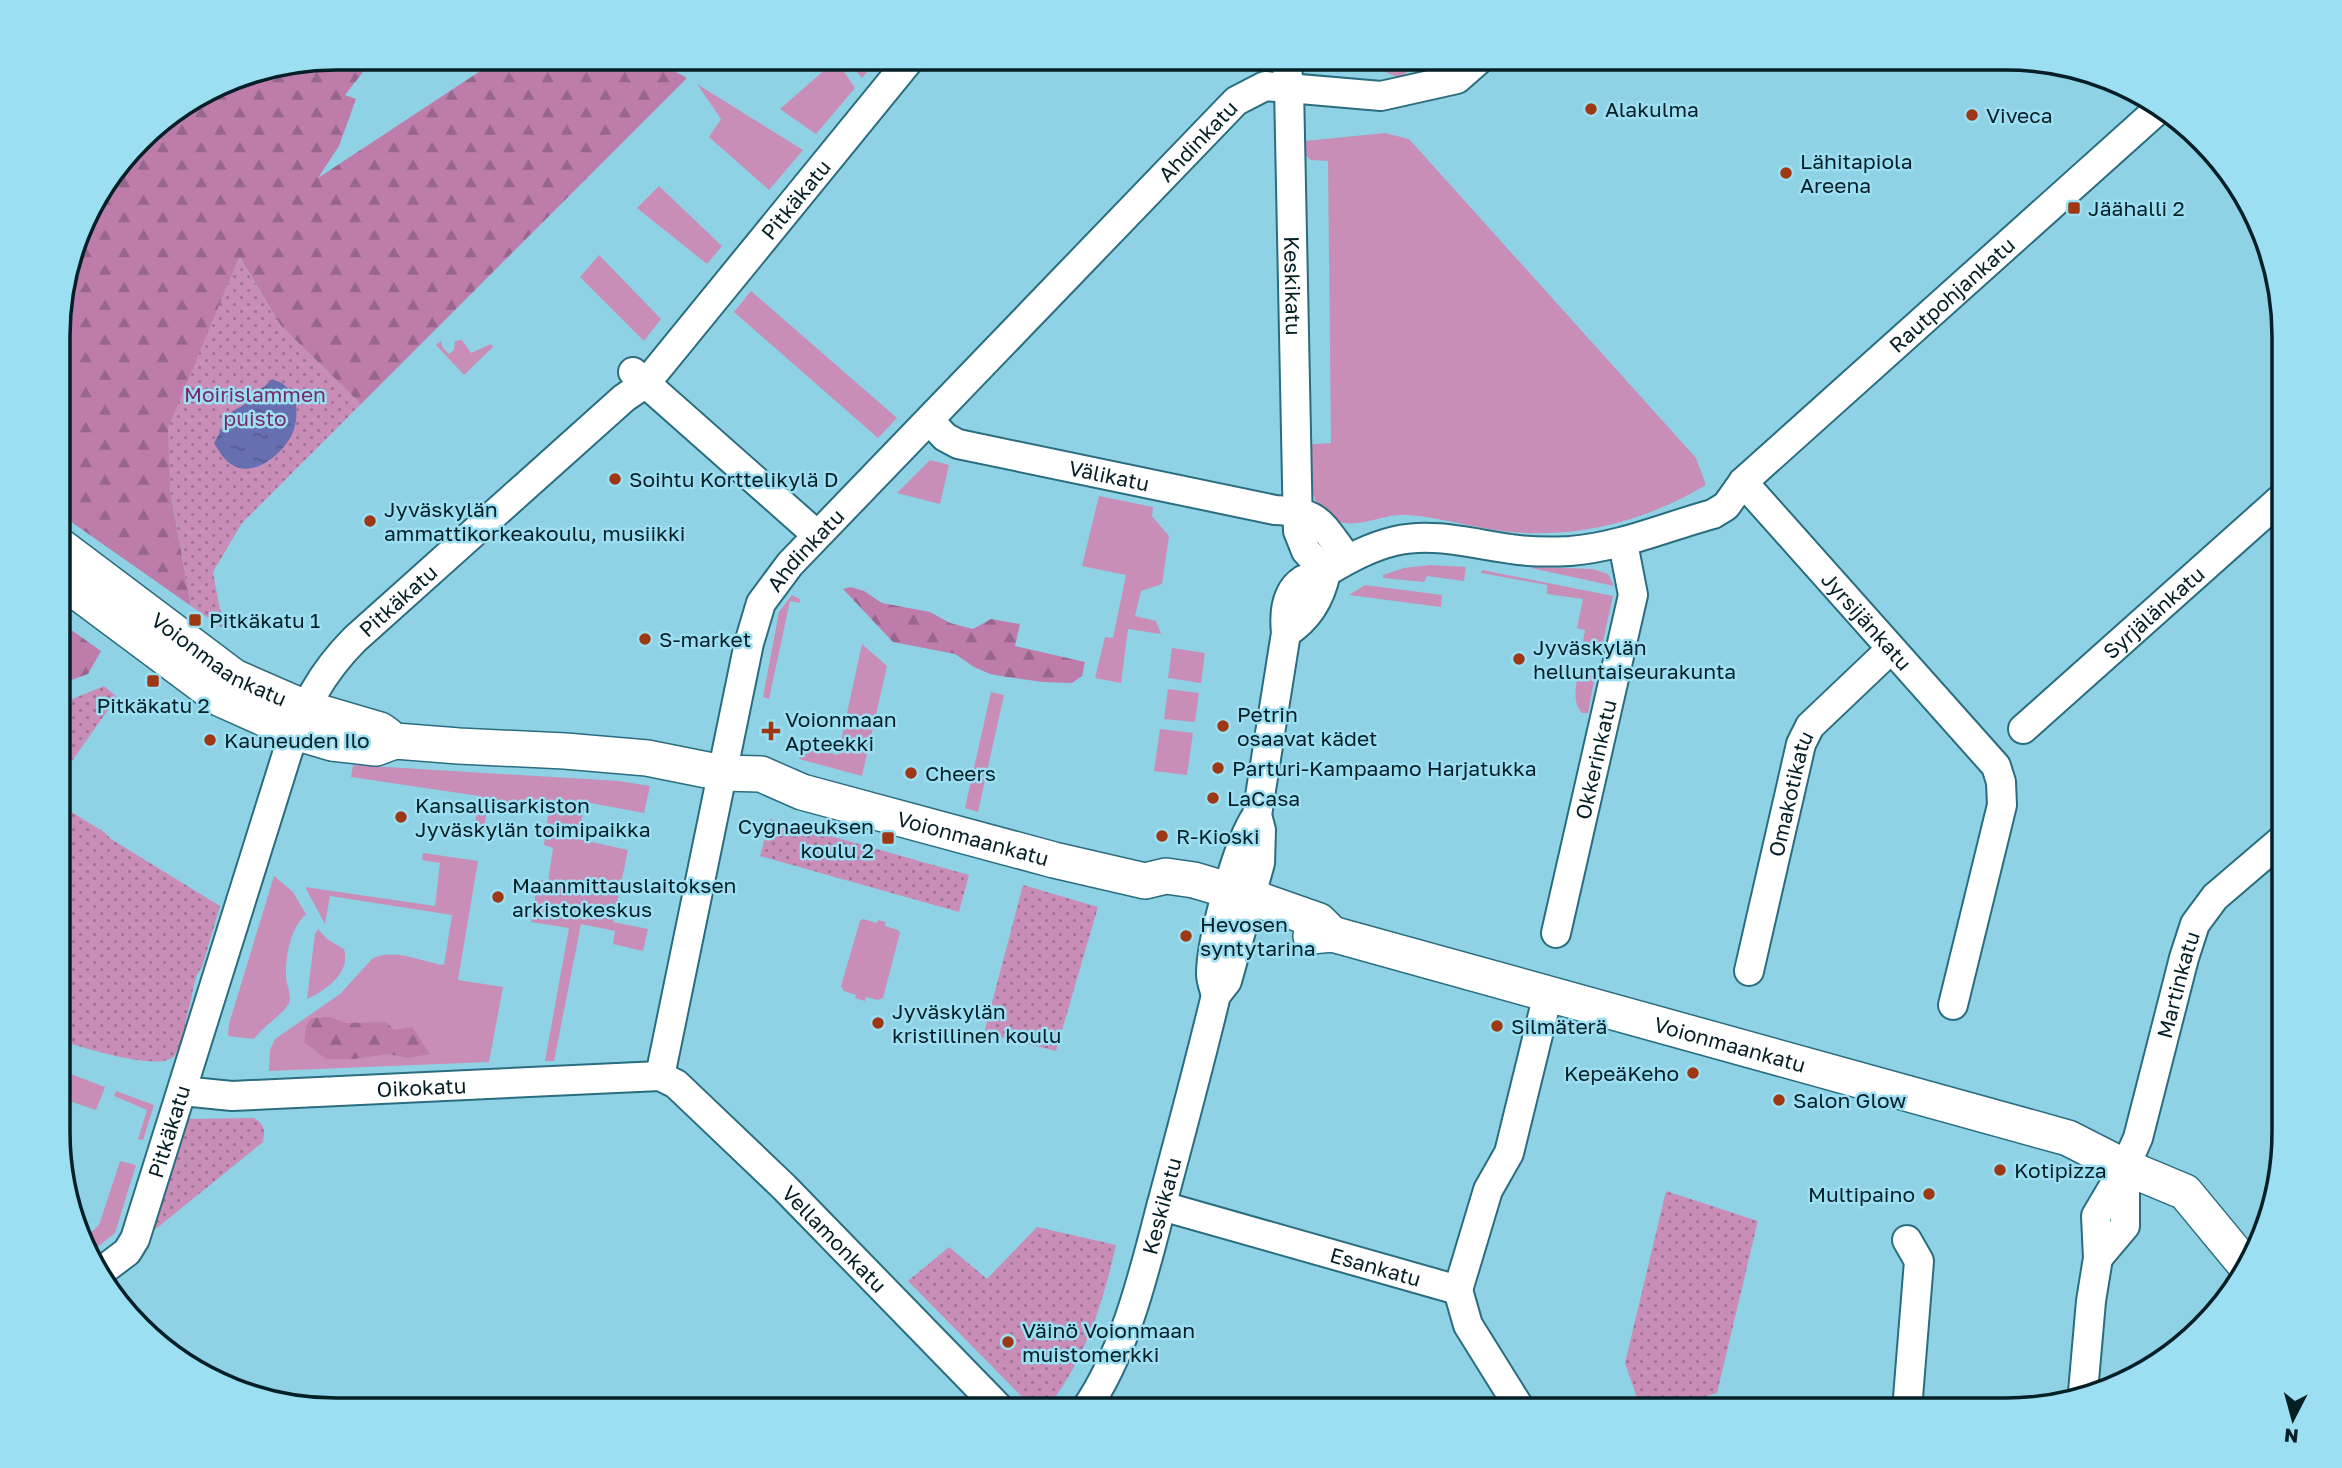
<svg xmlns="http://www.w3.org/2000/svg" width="2342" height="1468" viewBox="0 0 2342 1468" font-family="'Golos Text',sans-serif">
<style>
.green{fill:#c88eb7}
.forest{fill:url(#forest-firs)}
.park{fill:url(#park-dots)}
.water{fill:url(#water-ripples)}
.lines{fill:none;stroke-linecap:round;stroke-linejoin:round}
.minor-casing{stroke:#2a6d7e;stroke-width:32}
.major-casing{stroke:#2a6d7e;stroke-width:38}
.minor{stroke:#fff;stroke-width:28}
.major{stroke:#fff;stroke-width:35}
.poi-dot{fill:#9e3814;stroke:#9ddff2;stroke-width:2.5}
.labels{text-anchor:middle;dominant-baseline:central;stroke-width:5;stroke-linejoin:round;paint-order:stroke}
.poi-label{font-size:21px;fill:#041f26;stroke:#9ddff2;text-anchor:start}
.street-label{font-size:21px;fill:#041f26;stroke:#9ddff2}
.park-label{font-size:21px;fill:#782a66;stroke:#9ddff2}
.rim{fill:none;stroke:#041f26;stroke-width:3.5}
</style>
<defs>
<pattern id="forest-firs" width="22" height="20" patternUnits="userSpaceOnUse" patternTransform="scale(1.75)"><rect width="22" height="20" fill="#be7cab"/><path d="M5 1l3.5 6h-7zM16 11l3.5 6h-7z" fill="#98658b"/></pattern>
<pattern id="park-dots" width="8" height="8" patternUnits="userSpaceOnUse" patternTransform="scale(1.75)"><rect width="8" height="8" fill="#c88eb7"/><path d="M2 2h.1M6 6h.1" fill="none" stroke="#a07395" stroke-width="1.8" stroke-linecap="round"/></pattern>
<pattern id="water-ripples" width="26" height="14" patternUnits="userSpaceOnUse" patternTransform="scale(1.75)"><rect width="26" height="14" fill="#686fb1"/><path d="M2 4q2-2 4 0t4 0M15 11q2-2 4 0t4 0" fill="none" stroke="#535b90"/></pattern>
</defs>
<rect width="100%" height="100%" fill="#90d2e5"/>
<path class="green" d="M845,58H879L862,78Z
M1368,58H1422L1400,78L1378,69Z
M836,60L855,88L816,134L780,109Z
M697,84L803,150L769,190L709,137L721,119Z
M1385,133L1409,139L1696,458L1706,485C1644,522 1574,540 1502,531C1470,527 1439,517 1407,515C1383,513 1355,532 1333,519C1307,504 1310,474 1308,448L1313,444L1331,443L1328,161L1311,160L1304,154L1305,141Z
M659,186L722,246L707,264L637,208Z
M599,255L661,319L644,341L580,277Z
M751,291L897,418L878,438L734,312Z
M462,340L471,353L491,344L493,347L464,375L436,345L441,341L443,348L449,354L454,350L455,341Z
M930,460L949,465L940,504L897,493Z
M1099,496L1153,507L1152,516L1169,536L1162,584L1141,591L1135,616L1156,621L1161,634L1128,629L1121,683L1095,678L1105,637L1113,638L1126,575L1082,566Z
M1430,565L1466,567L1464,581L1427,576L1424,582L1383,578V575L1404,568Z
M1534,567L1593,569L1608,574L1614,586L1531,568Z
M1482,570L1613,596L1601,650L1582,647L1585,630L1577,628L1583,599L1547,594V585L1481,573Z
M1365,585L1442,595L1441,607L1349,595Z
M792,595L800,599V603L790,601L769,699L763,697L779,612Z
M862,644L887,666L862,776L799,759L802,745L838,755Z
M1172,648L1205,653L1201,683L1168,678Z
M1578,673L1595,675L1588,713H1582C1572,702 1576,687 1578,673Z
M1168,689L1199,693L1195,722L1164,719Z
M991,692L1004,695L978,812L965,808Z
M1160,729L1193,733L1187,775L1154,771Z
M353,765L619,781L650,786L644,813L585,802L578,839L628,850L613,922L648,929L643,951L613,944L615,931L581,924L554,1061H545L569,928L531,922L538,880L548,881L553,848L544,845L549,809L489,801L483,832L474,830L479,796L351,777Z
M423,853L478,861L458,980L503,987L489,1062L269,1071L270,1050L275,1039L340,994L373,958C396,948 422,962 444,965L452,915L330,896L325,924L305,887L435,906L440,863L422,860Z
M274,876L293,892L306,914C290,930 286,953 286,976C286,984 292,995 289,1003C284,1014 262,1027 254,1039L228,1036L229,1024Z
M863,919L877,923L878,920L886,922L885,926L898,930L900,933L883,998L878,1000L866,997L865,1001L855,998L856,995L844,991L841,986L860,921Z
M318,929L327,939L344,949C351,973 326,990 307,999L315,934Z
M60,1070L105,1087L96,1110L60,1098Z
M116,1091L154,1105L143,1140L138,1139L147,1110L114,1096Z
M120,1161L136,1165L115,1233L91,1252L86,1237L99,1225Z"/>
<path class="forest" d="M336,58H374L345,95L356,99L339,146L318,178L500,58H650L687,78L361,404L281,326L240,258L170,489L191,606L60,514V300L87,212L152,127L230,79Z
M851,587L864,591L882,603L930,612L950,623L973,629L991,619L1020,624L1015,646L1085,662L1082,676L1072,683L1043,682L1007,677L990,674L974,667L955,654L893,642L843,589Z
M60,622L101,651L88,674L60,684Z
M330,1017L346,1023L386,1022L394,1030L412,1027L430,1054L408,1058L388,1054L354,1059H326L304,1042L306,1026L311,1018Z"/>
<path class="park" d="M239,257L281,326L361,404L242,523L213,572L219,605L227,631L191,606L170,489L168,428Z
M104,686L117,697L60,778V704Z
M60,805L104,832L111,839L220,906L202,967C193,977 193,995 189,1008C186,1020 182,1045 175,1055C162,1074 81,1046 60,1041Z
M770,819L969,875L959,912L760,856Z
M1023,885L1098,907L1056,1051L984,1033Z
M254,1118C265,1125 265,1130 263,1142L147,1236L180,1119Z
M1666,1191L1758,1221L1717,1393L1659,1410H1641L1625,1363Z
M1037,1227L1116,1245C1103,1303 1084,1364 1045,1410H1035L908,1281L949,1247L987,1279Z"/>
<path class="water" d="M272,379L282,383L295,395C297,408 298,426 290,438C280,456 251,479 231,464C223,459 219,451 214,443L231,412L249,402Z"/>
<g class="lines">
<g class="minor-casing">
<g id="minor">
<path id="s1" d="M1286,58L1289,87L1298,531L1306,551L1326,572"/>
<path d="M633,372L817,535"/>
<path id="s2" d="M930,421L945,437L958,444L1275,510C1321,512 1321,524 1347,558"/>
<path id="s3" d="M1743,482L1996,766L2001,782L2002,805L1953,1005"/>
<path d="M1286,633C1308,619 1321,597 1326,572"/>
<path id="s4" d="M2023,729L2284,496"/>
<path id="s5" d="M1556,933L1633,595L1623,543"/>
<path id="s6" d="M1749,971L1801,744L1810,726L1891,649"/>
<path id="s7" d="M1216,995C1214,988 1211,981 1211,974C1211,941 1238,841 1257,815L1286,633C1284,614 1285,592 1303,580C1310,576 1320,575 1328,571C1350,558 1370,547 1395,541C1434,532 1473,544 1511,549C1530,552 1551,552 1570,551C1620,547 1665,527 1713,514L1726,506L1743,482L2162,106"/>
<path id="s8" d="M660,1076L749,643L761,603L790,564L1236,101L1265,86L1381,96L1457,79L1481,58"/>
<path id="s9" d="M182,1091L232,1096L660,1076L676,1084L784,1187L1001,1410"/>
<path id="s10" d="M1162,1206L1458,1290"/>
<path d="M2098,1258L2125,1226V1169"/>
<path id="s11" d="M99,1273L127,1252L135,1239L287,754C303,708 321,673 355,639L624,398L646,383L911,58"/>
<path d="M1458,1290L1488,1190L1509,1153L1548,994"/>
<path d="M1458,1290L1468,1325L1521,1410"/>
<path id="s12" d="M2083,1392L2091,1301L2098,1258L2096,1216L2125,1167L2138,1138L2184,958L2195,924L2215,897L2284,838"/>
<path id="s13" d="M1085,1410C1125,1353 1144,1273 1161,1207C1180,1136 1199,1066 1216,995L1227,981L1260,863L1261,830L1257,815"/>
<path d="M1907,1410L1919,1261L1907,1240"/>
</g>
</g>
<g class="major-casing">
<g id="major">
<path id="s14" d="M60,546L234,677L305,708L380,730L387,735"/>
<path id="s15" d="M60,579L221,699L295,732L332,743L376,748L395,741L459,746L565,751L647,758L722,773L761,774L802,792L1054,860L1145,881L1166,876L1194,880L1251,897L1319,921L1332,934"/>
<path id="s16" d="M1311,936L1332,934L2068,1138L2125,1167L2185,1192L2247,1267"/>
</g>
</g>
<use href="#minor" class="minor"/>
<use href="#major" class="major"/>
</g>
<g class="poi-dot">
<circle cx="1591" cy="109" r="7"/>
<circle cx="1972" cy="115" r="7"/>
<circle cx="1786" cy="173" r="7"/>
<rect x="2067" y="201" width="14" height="14" rx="3.5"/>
<circle cx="615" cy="479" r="7"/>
<circle cx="370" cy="521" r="7"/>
<rect x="188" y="613" width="14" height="14" rx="3.5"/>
<circle cx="645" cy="639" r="7"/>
<circle cx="1519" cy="659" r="7"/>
<rect x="146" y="674" width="14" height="14" rx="3.5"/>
<circle cx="1223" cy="726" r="7"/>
<path d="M767.5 720.5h7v7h7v7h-7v7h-7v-7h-7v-7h7z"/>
<circle cx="210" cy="740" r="7"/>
<circle cx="1218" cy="768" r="7"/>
<circle cx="911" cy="773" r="7"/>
<circle cx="1213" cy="798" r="7"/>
<circle cx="401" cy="817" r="7"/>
<circle cx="1162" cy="836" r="7"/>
<rect x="881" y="831" width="14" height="14" rx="3.5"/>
<circle cx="498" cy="897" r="7"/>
<circle cx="1186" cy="936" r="7"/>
<circle cx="878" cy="1023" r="7"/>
<circle cx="1497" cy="1026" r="7"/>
<circle cx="1693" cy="1073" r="7"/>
<circle cx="1779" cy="1100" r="7"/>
<circle cx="2000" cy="1170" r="7"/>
<circle cx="1929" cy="1194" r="7"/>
<circle cx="1008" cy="1342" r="7"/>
</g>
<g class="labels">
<g class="poi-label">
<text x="1605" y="109">Alakulma</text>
<text x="1986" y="115">Viveca</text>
<text x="1800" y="161">Lähitapiola<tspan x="1800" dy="24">Areena</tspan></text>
<text x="2088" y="208">Jäähalli 2</text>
<text x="629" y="479">Soihtu Korttelikylä D</text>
<text x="384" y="509">Jyväskylän<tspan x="384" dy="24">ammattikorkeakoulu, musiikki</tspan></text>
<text x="209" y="620">Pitkäkatu 1</text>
<text x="659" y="639">S-market</text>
<text x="1533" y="647">Jyväskylän<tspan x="1533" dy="24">helluntaiseurakunta</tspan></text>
<text x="153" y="705" text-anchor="middle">Pitkäkatu 2</text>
<text x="1237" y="714">Petrin<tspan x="1237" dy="24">osaavat kädet</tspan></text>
<text x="785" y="719">Voionmaan<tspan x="785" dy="24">Apteekki</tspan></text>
<text x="224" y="740">Kauneuden Ilo</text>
<text x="1232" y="768">Parturi-Kampaamo Harjatukka</text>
<text x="925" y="773">Cheers</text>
<text x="1227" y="798">LaCasa</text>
<text x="415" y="805">Kansallisarkiston<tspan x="415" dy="24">Jyväskylän toimipaikka</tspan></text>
<text x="874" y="826" text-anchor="end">Cygnaeuksen<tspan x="874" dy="24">koulu 2</tspan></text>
<text x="1176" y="836">R-Kioski</text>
<text x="512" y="885">Maanmittauslaitoksen<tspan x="512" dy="24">arkistokeskus</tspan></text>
<text x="1200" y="924">Hevosen<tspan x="1200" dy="24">syntytarina</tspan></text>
<text x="892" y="1011">Jyväskylän<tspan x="892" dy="24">kristillinen koulu</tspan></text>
<text x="1511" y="1026">Silmäterä</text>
<text x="1679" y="1073" text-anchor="end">KepeäKeho</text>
<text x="1793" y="1100">Salon Glow</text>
<text x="2014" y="1170">Kotipizza</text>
<text x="1915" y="1194" text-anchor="end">Multipaino</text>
<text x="1022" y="1330">Väinö Voionmaan<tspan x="1022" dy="24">muistomerkki</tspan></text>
</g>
<g class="street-label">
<text stroke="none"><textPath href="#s8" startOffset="1120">Ahdinkatu</textPath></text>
<text stroke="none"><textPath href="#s11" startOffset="1318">Pitkäkatu</textPath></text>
<text stroke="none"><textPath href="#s1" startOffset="228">Keskikatu</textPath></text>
<text stroke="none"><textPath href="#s7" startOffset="1181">Rautpohjankatu</textPath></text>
<text stroke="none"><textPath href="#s2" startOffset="191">Välikatu</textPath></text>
<text stroke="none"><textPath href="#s8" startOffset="553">Ahdinkatu</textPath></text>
<text stroke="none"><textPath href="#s11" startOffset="751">Pitkäkatu</textPath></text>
<text stroke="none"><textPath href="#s4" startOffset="175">Syrjälänkatu</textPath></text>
<text stroke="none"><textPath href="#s3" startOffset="186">Jyrsijänkatu</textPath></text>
<text stroke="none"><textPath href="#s14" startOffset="196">Voionmaankatu</textPath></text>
<text stroke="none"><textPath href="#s5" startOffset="178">Okkerinkatu</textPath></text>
<text stroke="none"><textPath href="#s6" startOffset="182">Omakotikatu</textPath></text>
<text stroke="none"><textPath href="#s15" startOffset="975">Voionmaankatu</textPath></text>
<text stroke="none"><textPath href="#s12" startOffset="424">Martinkatu</textPath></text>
<text stroke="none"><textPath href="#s16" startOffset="434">Voionmaankatu</textPath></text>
<text stroke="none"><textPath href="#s9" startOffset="240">Oikokatu</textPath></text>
<text stroke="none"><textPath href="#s11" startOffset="163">Pitkäkatu</textPath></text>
<text stroke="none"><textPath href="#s13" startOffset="219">Keskikatu</textPath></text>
<text stroke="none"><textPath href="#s9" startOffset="718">Vellamonkatu</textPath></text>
<text stroke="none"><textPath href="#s10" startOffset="222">Esankatu</textPath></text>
</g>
<g class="park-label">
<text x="255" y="394">Moirislammen<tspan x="255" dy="24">puisto</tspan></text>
</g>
</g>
<path d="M0 0H2342V1468H0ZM336 70H2006A266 266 0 0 1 2272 336V1132A266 266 0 0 1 2006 1398H336A266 266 0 0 1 70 1132V336A266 266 0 0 1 336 70Z" fill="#9ddff2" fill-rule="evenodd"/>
<path class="rim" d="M336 70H2006A266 266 0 0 1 2272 336V1132A266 266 0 0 1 2006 1398H336A266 266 0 0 1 70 1132V336A266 266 0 0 1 336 70Z"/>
<g transform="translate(2293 1419) rotate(186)" stroke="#9ddff2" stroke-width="5" paint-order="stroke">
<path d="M0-5L12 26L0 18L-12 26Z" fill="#041f26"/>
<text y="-10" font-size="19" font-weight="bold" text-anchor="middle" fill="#041f26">N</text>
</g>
</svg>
